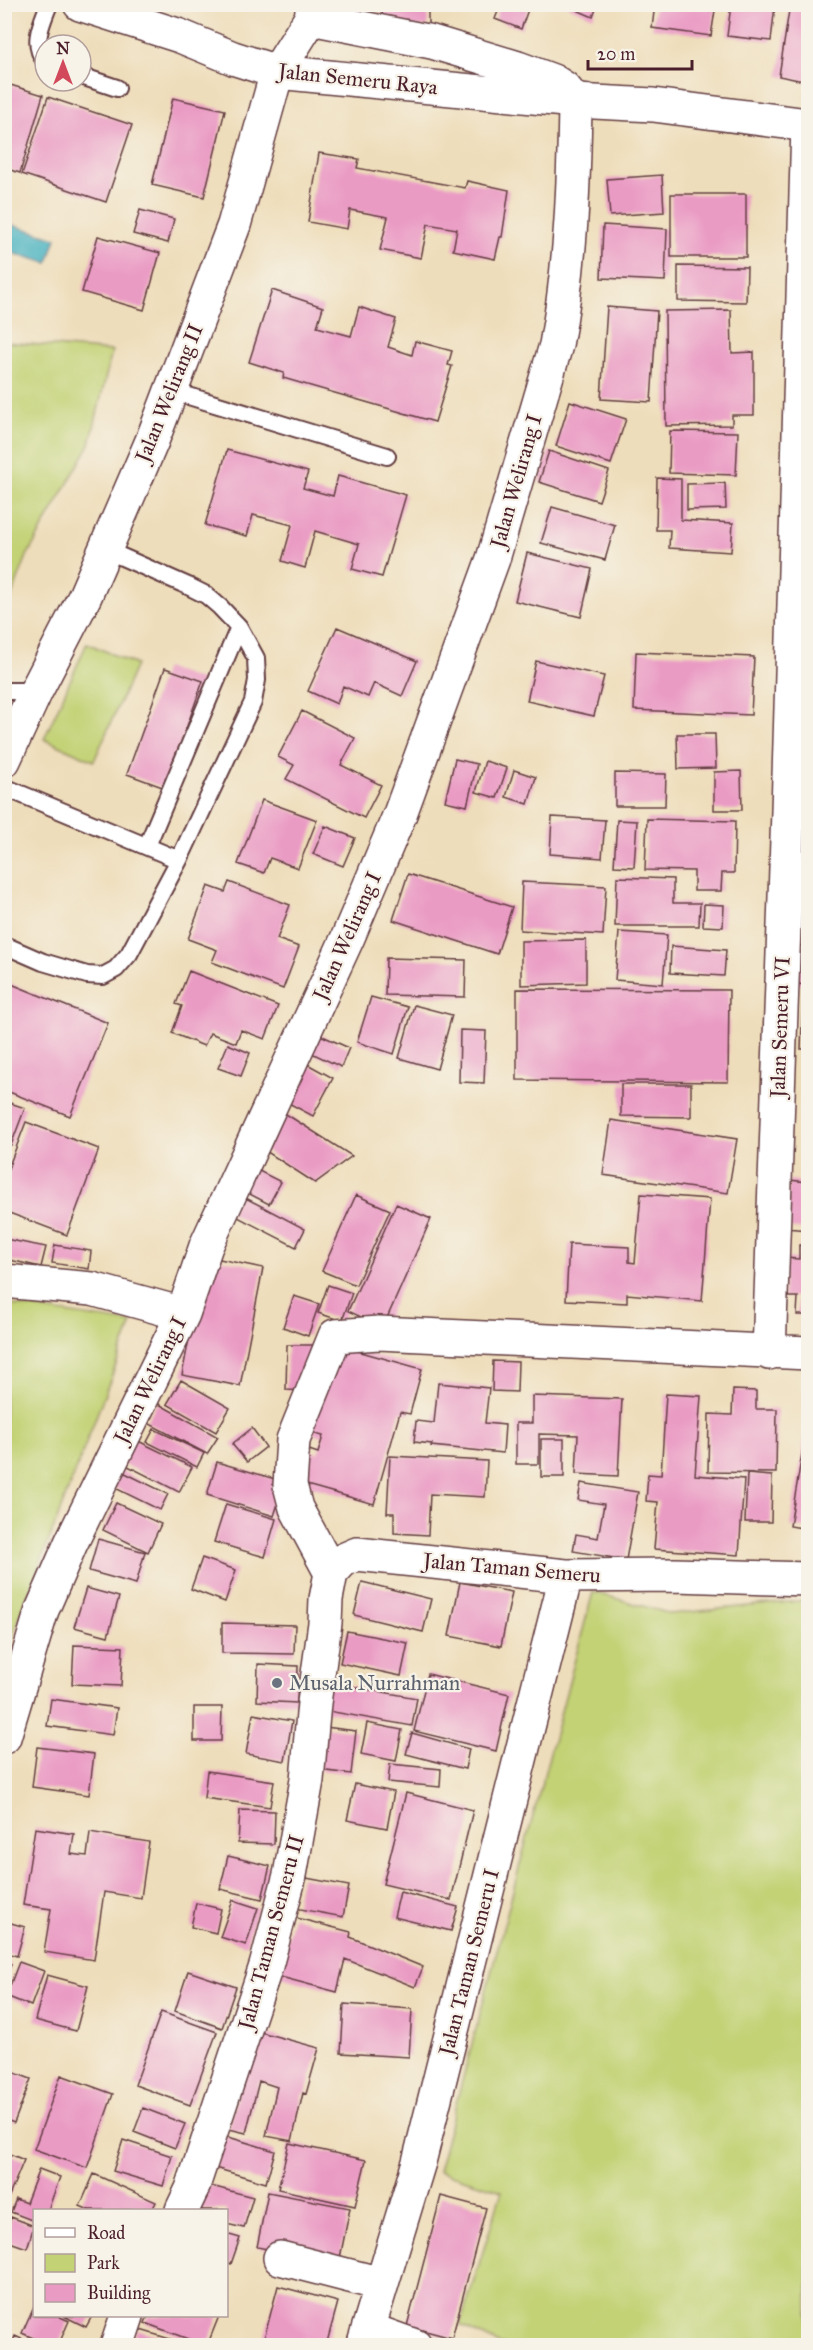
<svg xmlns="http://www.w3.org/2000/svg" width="813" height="2350" viewBox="0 0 813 2350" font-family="'IM FELL Great Primer',serif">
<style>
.green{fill:#c2d275;stroke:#867850;stroke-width:1.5}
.water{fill:#44b1c0;stroke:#476876;stroke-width:1.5}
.building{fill:#ea9bc4}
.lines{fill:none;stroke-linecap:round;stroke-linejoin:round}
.service-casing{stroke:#633c40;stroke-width:20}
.minor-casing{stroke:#633c40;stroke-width:36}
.tertiary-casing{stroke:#633c40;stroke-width:36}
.service{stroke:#fff;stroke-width:16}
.minor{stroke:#fff;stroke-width:33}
.tertiary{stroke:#fff;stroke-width:33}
.worship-dot{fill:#6b7280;stroke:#f7f3e8;stroke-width:2}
.labels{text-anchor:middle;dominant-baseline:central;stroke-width:4.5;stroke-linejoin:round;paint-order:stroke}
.street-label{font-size:21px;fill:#4a1f2b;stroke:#f7f3e8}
.worship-label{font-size:21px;fill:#5b616d;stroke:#f7f3e8;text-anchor:start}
</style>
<rect width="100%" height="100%" fill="#f7f3e8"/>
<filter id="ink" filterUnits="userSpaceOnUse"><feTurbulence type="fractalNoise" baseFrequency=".0167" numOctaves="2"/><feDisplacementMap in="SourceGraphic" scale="12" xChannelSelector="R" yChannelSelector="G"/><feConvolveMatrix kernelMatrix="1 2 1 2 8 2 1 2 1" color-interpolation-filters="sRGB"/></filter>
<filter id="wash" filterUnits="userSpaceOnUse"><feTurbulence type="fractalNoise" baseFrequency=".008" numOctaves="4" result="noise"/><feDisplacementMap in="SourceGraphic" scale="24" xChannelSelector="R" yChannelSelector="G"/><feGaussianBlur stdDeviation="1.35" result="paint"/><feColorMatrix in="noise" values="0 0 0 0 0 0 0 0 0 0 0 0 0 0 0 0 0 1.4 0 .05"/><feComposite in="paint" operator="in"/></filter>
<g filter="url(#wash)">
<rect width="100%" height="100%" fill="#eeddba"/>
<path class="green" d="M5,342L112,351L90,444L27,556L5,614Z
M87,643L136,665L94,761L44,739Z
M5,1304L132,1323L5,1655L4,1304Z
M593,1592L671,1614L808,1600V2345H501L460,2325L502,2191L438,2171Z"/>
<path class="water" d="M5,223L56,238L48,263L5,251Z"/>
<g id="blocks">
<path class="building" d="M354,4H428V26L383,27L382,9L354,10Z
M501,4H530L521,29L495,19Z
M563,4H598L593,17Z
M655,4H716L711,36L652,28Z
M790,4H808V82L779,76Z
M731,5H775L771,41L727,36Z
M4,83L43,95L20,173L4,168Z
M48,97L132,125L106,202L22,174Z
M173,98L225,110L204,197L152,185Z
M319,153L359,159L357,168L465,188L467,181L509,190L502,237H500L495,259L453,250L457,229L428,224L421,258L380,250L388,217L350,210L347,229L308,222Z
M662,175L664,212L610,216L607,179Z
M671,194H746V257H671Z
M140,210L174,219L168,243L133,234Z
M603,225L667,229L665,281L601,278Z
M98,236L160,253L144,310L82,292Z
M678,266L747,267L746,302L678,301Z
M272,290L323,307L317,327L351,336L359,307L396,319L388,347L412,355L415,341L452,351L448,365L452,366L435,422L283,378L284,373L249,362Z
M607,307L657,311L651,402L601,399Z
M731,310L732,353L754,352V415H732V425L666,426L665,311Z
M570,401L626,419L611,464L556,446Z
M670,431L738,432L736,475L669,473Z
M227,450L308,472L303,488L333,496L338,476L406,495L382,577L352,569L359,544L315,531L305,568L282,561L292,525L253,515L247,536L205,525Z
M549,451L609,471L599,501L539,482Z
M657,478L681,479V520L733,523L731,552L669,548L670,530H656Z
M725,483L726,509L687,510V484Z
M552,507L615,525L605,560L541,543Z
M527,553L592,569L581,617L515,601Z
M337,627L417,661L402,696L374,683L368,697L343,686L337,704L308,691Z
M636,652L754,657L751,715L634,710Z
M536,661L604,676L594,716L527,701Z
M165,668L203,681L165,788L127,774Z
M302,711L355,738L341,765L381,785L364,818L286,779L294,765L278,757Z
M677,734H715L716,768L678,769Z
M807,743H808V778H804Z
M455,759L477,764L467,806L445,801Z
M485,761L507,768L497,798L476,792Z
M514,770L536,777L528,804L506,797Z
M741,771L742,810H714V772Z
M615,773L666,774L665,806H615Z
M262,800L317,820L298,868L270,858L264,873L238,864Z
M552,817L605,820L602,858L550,854Z
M647,819L735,821L734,873H722L721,891H694V871L645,870Z
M617,820L637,821L634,867L614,866Z
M325,826L355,838L343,866L313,854Z
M408,874L512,907L497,954L393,920Z
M617,877L673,879V903H700L699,926H615Z
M229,882L290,905L277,939L299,947L283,989L212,962L217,950L188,939L208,886L225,892Z
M522,882L606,886L603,935L520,930Z
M704,904L724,905L723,927L703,926Z
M619,932L667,935L663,984L615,980Z
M586,940V983L521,985V941Z
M788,945L808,946V985L785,983Z
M671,946L726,950L724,976L670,973Z
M386,958L466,960L465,997L385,995Z
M189,971L278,1006L265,1039L241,1030L236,1043L210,1033L204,1046L172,1033L182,1006L176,1004Z
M4,981L108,1023L70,1116L4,1090Z
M517,989L729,990L728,1082L517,1080Z
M803,995L808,996V1049H801Z
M371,997L408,1007L394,1054L357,1042Z
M414,1005L452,1015L437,1069L399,1058Z
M307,1029L349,1048L341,1067L299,1047Z
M460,1030L486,1031L484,1083L459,1082Z
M228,1044L250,1053L241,1076L218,1068Z
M300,1060L333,1078L313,1116L279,1098Z
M807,1061H808V1116H804Z
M621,1084H691V1117L621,1116Z
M4,1101L25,1108L11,1145L4,1143Z
M278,1109L352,1156L315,1183L258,1146Z
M611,1120L737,1139L728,1193L603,1175Z
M26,1122L99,1149L67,1235L4,1211V1179Z
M804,1126H808V1174H803Z
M249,1166L281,1182L269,1204L238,1188Z
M789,1180L808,1182V1230L786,1228Z
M641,1194L710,1199L702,1301L627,1294V1303L566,1300L569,1244L629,1247V1262L635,1263Z
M240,1195L305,1229L296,1247L230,1213Z
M356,1195L390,1210L356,1285L322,1271Z
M396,1204L431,1219L383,1327L348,1311Z
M5,1239L46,1247L41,1267L5,1259Z
M55,1245L91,1251L89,1269L52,1263Z
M799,1245L808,1246V1315H797L798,1297H784L785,1258L799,1259Z
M205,1256L263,1268L240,1386L182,1375Z
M328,1285L352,1293L342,1321L318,1313Z
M294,1296L319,1304L308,1336L283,1327Z
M287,1345H313L312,1391L286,1390Z
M336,1345L422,1369L410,1414L400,1412L374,1504L296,1482L306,1449L318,1453L323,1436L311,1433Z
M493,1361L518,1362L517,1392L492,1391Z
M181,1380L230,1408L216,1432L167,1404Z
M438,1383L489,1388L485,1423L505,1425L503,1453L431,1446L432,1444L414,1442L416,1421L434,1423Z
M733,1390L756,1391V1409H777L776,1473L708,1472L709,1414L732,1415Z
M666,1394L701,1396L695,1475L744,1479L739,1555L654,1549L658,1502L646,1501L648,1474L661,1475Z
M532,1396L622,1399L618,1476L576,1474L578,1435L539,1434V1464H516V1423H532Z
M157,1403L218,1437L207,1454L146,1422Z
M807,1424H808V1529L790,1526Z
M252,1428L266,1447L247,1462L232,1444Z
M154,1429L204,1453L197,1467L147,1442Z
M132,1438L192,1467L179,1492L120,1462Z
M541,1439H564V1477H541Z
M390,1456L487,1461L485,1497L430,1494L428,1535L394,1533V1513H387Z
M217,1462L285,1482L274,1516L207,1495Z
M119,1470L168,1494L160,1510L111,1486Z
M747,1474L772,1476L771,1522H745Z
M581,1483L638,1492L626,1560L573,1551L576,1534L598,1538L604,1504L578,1500Z
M116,1503L161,1524L148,1552L103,1530Z
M226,1504L276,1519L265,1557L214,1542Z
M98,1539L145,1552L136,1584L89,1571Z
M202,1558L236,1570L225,1602L191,1589Z
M362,1582L431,1599L423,1632L354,1615Z
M460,1582L512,1592L501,1646L449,1636Z
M86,1588L119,1597L108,1636L74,1627Z
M222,1623L295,1625L294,1654L222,1653Z
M347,1631L408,1643L401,1676L340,1663Z
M74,1645L123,1647L121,1686L72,1684Z
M258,1664L298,1666L297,1703L257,1701Z
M428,1674L509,1694L496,1751L414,1731Z
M326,1682L417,1698L412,1726L322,1710Z
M51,1699L117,1708L113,1735L47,1726Z
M194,1707H222L221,1741H194Z
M253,1714L292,1721L285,1761L246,1754Z
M367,1723L402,1730L396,1761L361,1754Z
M325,1727L356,1731L351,1774L319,1770Z
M412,1733L469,1749L465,1769L406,1754Z
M37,1747L94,1754L89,1795L32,1787Z
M390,1764L441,1769L440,1787L388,1782Z
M207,1771L274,1781L270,1807L204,1798Z
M355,1784L394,1792L387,1828L347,1820Z
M406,1793L473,1810L451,1900L383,1884Z
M240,1810L275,1811L274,1844L238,1843Z
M35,1828L74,1834L71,1854L87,1856L90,1832L149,1842L141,1898L104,1892L94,1960L44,1952L51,1909L23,1905Z
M228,1856L270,1866L262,1899L220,1889Z
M301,1877L349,1886L343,1917L295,1908Z
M400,1892L458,1907L451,1931L394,1917Z
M233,1900L258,1908L246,1945L220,1937Z
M196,1903L221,1909L216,1933L191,1927Z
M293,1917L351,1932L350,1937L423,1967L415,1987L345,1959L337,1992L277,1976Z
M4,1921L25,1927L17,1956L4,1952Z
M4,1961L11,1964L5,1980H4Z
M19,1962L44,1971L31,2006L6,1996Z
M188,1971L236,1987L222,2028L175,2011Z
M47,1975L88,1986L76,2031L35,2020Z
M344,2004L412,2009L409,2057L341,2053Z
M161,2012L217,2032L190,2105L135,2085Z
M253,2030L319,2048L306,2094L303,2093L292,2141L266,2136L277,2087L259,2081L246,2133L229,2129Z
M4,2069L31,2079L14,2123L4,2119Z
M61,2075L113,2094L87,2168L34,2149Z
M143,2108L185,2124L175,2148L134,2132Z
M225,2136L275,2151L266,2183L215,2168Z
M123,2140L172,2156L163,2186L113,2171Z
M289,2143L366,2160L355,2206L278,2189Z
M5,2152L24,2160L9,2196L5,2194Z
M39,2169L60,2177L48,2210H34V2221L11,2212L16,2199L26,2203Z
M94,2174L156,2202L152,2210H89L80,2206Z
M200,2183L253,2197L244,2228L226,2224V2210H193Z
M268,2192L350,2208L339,2263L257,2247Z
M441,2196L486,2208L452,2338L407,2326Z
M11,2217L34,2226L27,2248L4,2240Z
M226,2234L240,2238L231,2264L226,2262Z
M278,2286L338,2302L326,2346H262Z
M34,2306V2316H58L69,2321L58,2346H51L22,2333Z
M64,2316H92L86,2327Z
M148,2316H219L207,2346L145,2323Z
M137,2329L190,2345V2346H132Z
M15,2336L37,2346H11Z"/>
</g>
</g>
<g filter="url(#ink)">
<use href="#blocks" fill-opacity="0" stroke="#633c40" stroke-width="1.5"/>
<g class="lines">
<g class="service-casing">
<path id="service" d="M45,61C31,43 42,23 49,4
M81,76L117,88
M172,391L387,456
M104,549L188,586L206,595L220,607L239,627L256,658L257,680L253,702L179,860
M4,691H36
M4,787L179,860L129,954L116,969L103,976L87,975L43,962L4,945
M147,846L239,627"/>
</g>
<g class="minor-casing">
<path id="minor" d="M4,760L36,691L85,596L152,441L234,225L277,72L311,18L313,4
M4,1281L92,1289L183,1314
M769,1353L788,811L808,125
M331,1573L296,1508L290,1485L293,1440L335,1336L379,1333L808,1353
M331,1573L343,1560L357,1554L566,1576L675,1575L808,1579
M4,1737L42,1610L71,1543L183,1314L206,1246L348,937L400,814L493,559L556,345C571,265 574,182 575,101L564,88L553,81L518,68L432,42L311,18
M182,2210L192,2189L266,1966L290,1875L307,1780L314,1703L325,1623L326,1599L331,1573
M280,2258L381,2284
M368,2329L415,2346
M117,2346L127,2316
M363,2346L419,2162L566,1576"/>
</g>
<g class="tertiary-casing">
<path id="tertiary" d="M80,4L180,36L233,58L277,72L575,101L653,105L808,125"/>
</g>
<use href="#service" class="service"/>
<use href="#minor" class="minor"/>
<use href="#tertiary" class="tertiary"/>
</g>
</g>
<circle class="worship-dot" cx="277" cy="1683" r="6"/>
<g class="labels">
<g class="street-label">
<text transform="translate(358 79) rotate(6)">Jalan Semeru Raya</text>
<text transform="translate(169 393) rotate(-68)">Jalan Welirang II</text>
<text transform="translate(516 481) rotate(-74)">Jalan Welirang I</text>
<text transform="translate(347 936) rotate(-66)">Jalan Welirang I</text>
<text transform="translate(780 1027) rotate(-88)">Jalan Semeru VI</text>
<text transform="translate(150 1380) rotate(-64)">Jalan Welirang I</text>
<text transform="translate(512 1568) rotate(5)">Jalan Taman Semeru</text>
<text transform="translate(271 1932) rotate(-75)">Jalan Taman Semeru II</text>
<text transform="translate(469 1962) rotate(-76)">Jalan Taman Semeru I</text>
</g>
<g class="worship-label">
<text x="289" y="1683">Musala Nurrahman</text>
</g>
</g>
<rect width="813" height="2350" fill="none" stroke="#f7f3e8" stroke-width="24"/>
<rect x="33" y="2209" width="195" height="108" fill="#f7f3e8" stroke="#b29e9c" stroke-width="1.5"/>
<rect x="45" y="2228" width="30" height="9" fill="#ffffff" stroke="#b29e9c" stroke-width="1.5"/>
<text x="87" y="2239" font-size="18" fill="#4a1f2b">Road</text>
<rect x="45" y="2254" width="30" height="18" fill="#c2d275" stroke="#b29e9c" stroke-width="1.5"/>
<text x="87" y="2269" font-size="18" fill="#4a1f2b">Park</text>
<rect x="45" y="2284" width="30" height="18" fill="#ea9bc4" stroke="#b29e9c" stroke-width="1.5"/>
<text x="87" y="2299" font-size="18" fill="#4a1f2b">Building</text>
<g transform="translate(63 63)"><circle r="28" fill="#f7f3e8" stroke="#b29e9c" stroke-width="1.5"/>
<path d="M0-4.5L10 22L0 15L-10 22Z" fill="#d1495b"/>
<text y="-9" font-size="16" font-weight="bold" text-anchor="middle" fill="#4a1f2b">N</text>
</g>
<path d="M588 60v9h104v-9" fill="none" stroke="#4a1f2b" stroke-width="3"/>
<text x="597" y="60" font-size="18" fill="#4a1f2b" stroke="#f7f3e8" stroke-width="4.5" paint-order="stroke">20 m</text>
</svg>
